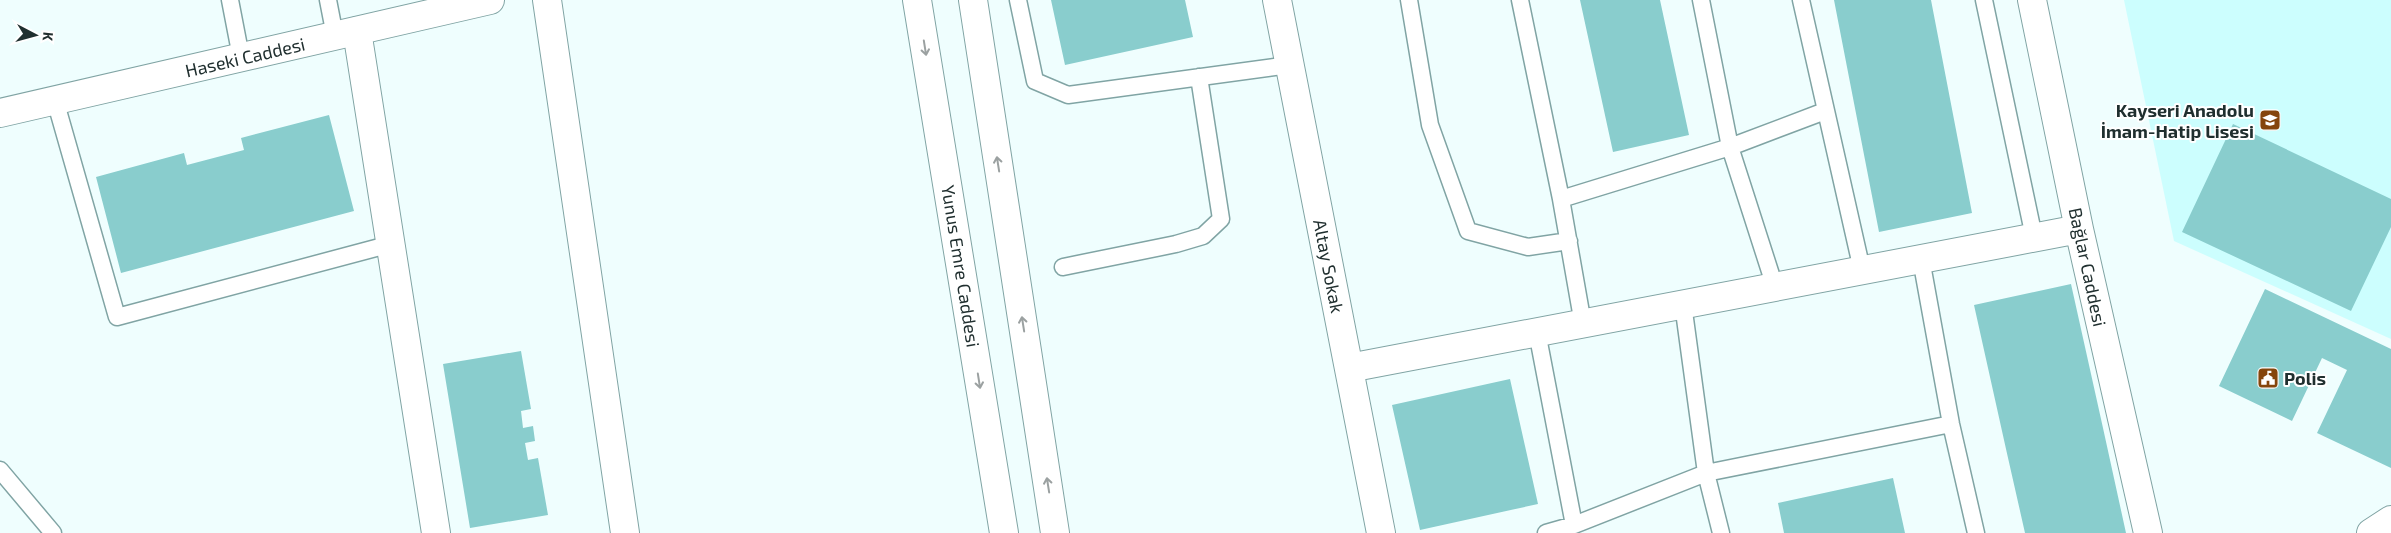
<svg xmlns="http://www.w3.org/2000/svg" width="2391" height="533" viewBox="0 0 2391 533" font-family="'Exo 2',sans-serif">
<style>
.built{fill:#ccfefe}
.building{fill:#89cdcd}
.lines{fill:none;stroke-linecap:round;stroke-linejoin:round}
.lane-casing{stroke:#80a4a4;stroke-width:19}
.street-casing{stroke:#80a4a4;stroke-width:30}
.secondary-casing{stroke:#80a4a4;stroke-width:30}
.highway-casing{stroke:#80a4a4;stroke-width:30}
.lane{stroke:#fff;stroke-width:16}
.street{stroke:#fff;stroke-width:28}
.secondary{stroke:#fff;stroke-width:28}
.highway{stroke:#fff;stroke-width:28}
.oneway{stroke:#9ba1a1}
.labels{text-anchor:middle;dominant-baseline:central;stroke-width:4;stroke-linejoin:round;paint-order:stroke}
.street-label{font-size:18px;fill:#202f2f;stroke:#fff}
.poi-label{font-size:18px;font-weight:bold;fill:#202f2f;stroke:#fff;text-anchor:end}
</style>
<rect width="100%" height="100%" fill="#effefe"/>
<path class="built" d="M2124,0H2391V339L2174,241Z"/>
<path class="building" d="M1051,0H1185L1193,37L1065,65Z
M1580,0H1660L1689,135L1613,152Z
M1834,0H1931L1972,213L1879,232Z
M329,115L354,211L121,273L96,177L184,153L187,165L244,150L241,138Z
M2233,124L2391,199V227L2351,311L2182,232Z
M2071,284L2103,428L2126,533H2025L2006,449L1974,305Z
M2265,289L2391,349V468L2317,433L2347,370L2322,358L2292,421L2219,386Z
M521,351L531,409L521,411L523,428L533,426L535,441L525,443L528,460L538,458L548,515L470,528L443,364Z
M1510,379L1538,504L1420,530L1392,405Z
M1893,478L1905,533H1784L1778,503Z"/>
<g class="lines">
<g class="lane-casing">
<path id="lane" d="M230,0L241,57
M328,0L335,36
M1018,0L1035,81L1068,95L1289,65
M1409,0L1430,125L1468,231L1528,247L1569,241
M1520,0L1561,199L1583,324
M1701,0L1730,147L1775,287
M1801,0L1862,270
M1984,0L2034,237
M55,100L117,317L391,244
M1561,199L1730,147L1825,111
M1921,259L1951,424L1976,533
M1063,267L1176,244L1203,236L1221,219L1199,77
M1683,304L1706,473L1721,533
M1537,332L1574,525
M0,470L53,533
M1546,533L1574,525L1706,473L1951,424"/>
</g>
<g class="street-casing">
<path id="street" d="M547,0L625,533
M1277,0L1381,533
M2032,0L2079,229L2148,533
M357,31L436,533
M1349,368L2079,229"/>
</g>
<g class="secondary-casing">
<path id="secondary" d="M917,0L1004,533
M973,0L1055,533
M0,113L490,0"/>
</g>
<g class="highway-casing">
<path id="highway" d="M2371,533L2391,520"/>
</g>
<use href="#lane" class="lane"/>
<use href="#street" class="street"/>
<use href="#secondary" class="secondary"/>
<use href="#highway" class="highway"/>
</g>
<defs><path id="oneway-shaft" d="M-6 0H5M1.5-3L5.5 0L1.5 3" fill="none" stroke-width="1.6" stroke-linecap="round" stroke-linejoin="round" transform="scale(1.25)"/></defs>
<g class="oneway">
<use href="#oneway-shaft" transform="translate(925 48) rotate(81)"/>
<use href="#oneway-shaft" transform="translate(998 164) rotate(-99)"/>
<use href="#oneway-shaft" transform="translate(1023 324) rotate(-99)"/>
<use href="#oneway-shaft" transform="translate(979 381) rotate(81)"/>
<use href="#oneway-shaft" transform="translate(1048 485) rotate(-99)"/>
</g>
<defs>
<g id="school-square" transform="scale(1.125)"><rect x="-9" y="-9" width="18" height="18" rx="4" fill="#85450c" stroke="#fff"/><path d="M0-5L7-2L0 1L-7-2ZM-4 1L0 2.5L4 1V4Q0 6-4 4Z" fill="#fff"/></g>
<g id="civic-square" transform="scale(1.125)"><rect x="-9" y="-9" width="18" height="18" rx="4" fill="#85450c" stroke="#fff"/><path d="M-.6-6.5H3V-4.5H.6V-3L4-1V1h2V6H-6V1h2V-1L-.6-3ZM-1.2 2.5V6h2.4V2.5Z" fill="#fff"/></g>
</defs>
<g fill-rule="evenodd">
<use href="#school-square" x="2270" y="120"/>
<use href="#civic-square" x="2268" y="378"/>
</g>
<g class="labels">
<g class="street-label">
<text transform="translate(245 57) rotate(-13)">Haseki Caddesi</text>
<text transform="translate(961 266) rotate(81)">Yunus Emre Caddesi</text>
<text transform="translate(1329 266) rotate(79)">Altay Sokak</text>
<text transform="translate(2088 267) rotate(78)">Bağlar Caddesi</text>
</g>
<g class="poi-label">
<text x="2254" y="110">Kayseri Anadolu<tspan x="2254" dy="21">İmam-Hatip Lisesi</tspan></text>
<text x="2284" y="378" text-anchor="start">Polis</text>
</g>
</g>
<g transform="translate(35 35) rotate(96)" stroke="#ffffff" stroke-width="4" paint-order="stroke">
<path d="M0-4L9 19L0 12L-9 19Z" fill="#202f2f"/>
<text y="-8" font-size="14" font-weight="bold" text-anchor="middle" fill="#202f2f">K</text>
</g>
</svg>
